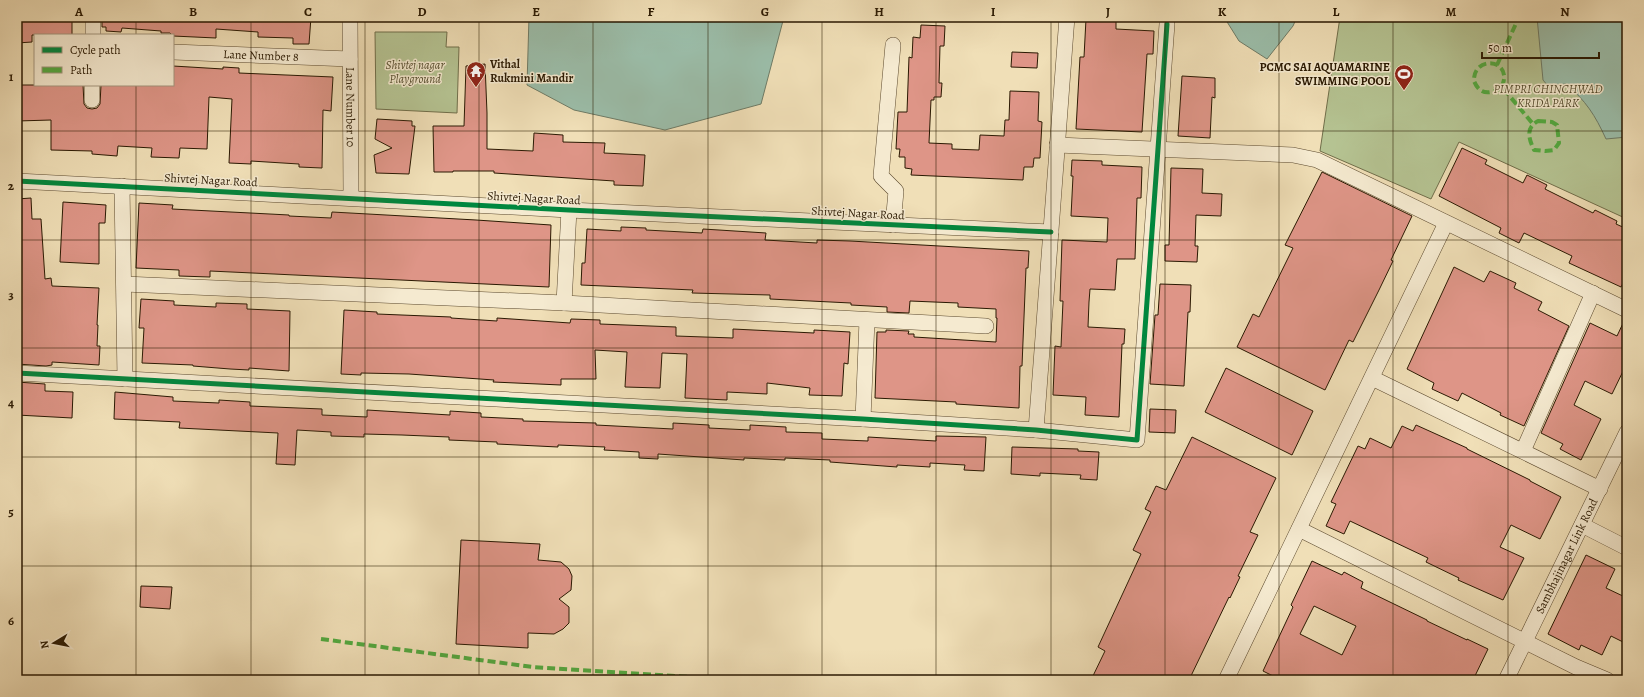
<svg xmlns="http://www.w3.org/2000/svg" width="1644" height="697" viewBox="0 0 1644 697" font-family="Alegreya,serif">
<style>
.green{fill:#b5c392;stroke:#706e4a}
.water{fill:#9bbda9;stroke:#6e7b66}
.building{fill:#de9587;stroke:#2a1902;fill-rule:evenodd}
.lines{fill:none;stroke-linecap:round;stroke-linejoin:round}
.minor-casing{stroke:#5c4a2f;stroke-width:16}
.minor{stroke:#f5ead0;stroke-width:15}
.quiet{stroke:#53a940;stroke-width:4;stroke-dasharray:8 4;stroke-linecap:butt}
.cycleway-casing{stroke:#f5ead0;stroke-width:8}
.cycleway{stroke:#00873e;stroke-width:5}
.grid{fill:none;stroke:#2a1902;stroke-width:1;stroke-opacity:0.55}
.labels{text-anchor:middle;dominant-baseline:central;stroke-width:3;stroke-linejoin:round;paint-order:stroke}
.street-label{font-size:12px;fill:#2a1902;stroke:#f5ead0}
.poi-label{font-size:12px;font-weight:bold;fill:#2a1902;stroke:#f5ead0;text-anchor:start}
.park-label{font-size:12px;font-style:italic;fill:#544c2d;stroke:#f5ead0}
.neatline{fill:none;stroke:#2a1902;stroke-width:1.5}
.grid-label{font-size:13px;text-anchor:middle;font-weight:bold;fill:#2a1902}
</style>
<rect width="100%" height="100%" fill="#f0dfb7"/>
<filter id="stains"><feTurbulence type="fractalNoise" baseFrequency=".005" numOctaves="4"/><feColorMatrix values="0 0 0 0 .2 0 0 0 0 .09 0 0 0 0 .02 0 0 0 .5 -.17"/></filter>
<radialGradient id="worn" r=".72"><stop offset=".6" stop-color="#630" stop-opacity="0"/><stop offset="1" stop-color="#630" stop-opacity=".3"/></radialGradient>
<path class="green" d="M1340,17H1627V219L1459,142L1431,199L1320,151Z
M375,32H447L446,47H459L457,113L376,109Z"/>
<path class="water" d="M529,17H784L761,104L665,130L574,110L527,85Z
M1224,17H1297L1293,26L1267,59L1239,41Z
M1537,17H1627V137L1606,139C1595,115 1586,101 1566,84L1548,86L1543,80Z"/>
<path class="building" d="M17,17H72V35H32V42L17,43Z
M102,17H311L309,44H293V38L258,37V32L216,29V38L173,36L170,33H161V31L122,28L121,32L106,31V27H102Z
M1086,19L1116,21V29L1154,31L1153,54H1147L1142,132L1076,129L1080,57H1084Z
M921,25L945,26L944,46H940L939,83H942L941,97H934V100H931L929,143L952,144V149L979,150L980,135L1004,136L1005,120H1009L1010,91L1039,92L1038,121L1042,122L1040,158H1034L1033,167H1024L1023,180L911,175L912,169L905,168V157H899L900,149H896L898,112H907L909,57L912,58L913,37L920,38Z
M1012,52L1038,53L1037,68L1011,67Z
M485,64L487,113V149L533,151L534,133L563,135V142L605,143L604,153L645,155L643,186L614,185V181L494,173V171H453V172H434L433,126H464L466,66Z
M173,66L223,69V67L239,68V73L333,77L331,111L323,110L322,168L299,167V164L251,161V164L229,163L232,99L209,97L207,149L180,148L179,158L151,157L152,148L118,146L117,156L92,154V151L51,150V120L17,121V85H83L84,104L87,108L92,109L97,108L100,104L101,85H173Z
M1182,76L1215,78V98L1212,97L1210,138L1178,136Z
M377,119L412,121V126H415L409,174L376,173L374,155L392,148L375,139Z
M1462,148L1487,160L1485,164L1523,183L1527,175L1547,185L1545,189L1593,213L1595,210L1617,221L1616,224L1627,229V275L1621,287L1569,263L1572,256L1524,233L1519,243L1499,233L1501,228L1439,196Z
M1072,160L1102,161V165L1142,167L1141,198H1137L1135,259H1117L1115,290L1090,289L1089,302L1088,327L1125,329L1124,344H1122L1119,417L1085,415L1086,397L1053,395L1055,346L1061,347L1063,301H1060L1062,240L1107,242L1108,218L1071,216L1073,176H1071Z
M1171,168L1203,169L1202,193L1222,194L1221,216L1196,215L1195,246H1198L1197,262L1165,261V245H1169Z
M1322,172L1412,216L1391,260L1393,261L1379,290L1353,342L1349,340L1325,390L1237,347L1253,314L1259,317L1293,248L1285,245Z
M31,198L32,219H41L45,279L51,278L52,286L99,288L97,325H98L97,346H100L99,365L52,362V365L46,366L17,364V199Z
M63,202L106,205L105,223H99V264L60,262Z
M139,203L173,205L172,209L289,215V216L331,218L332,212L476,220L551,225L549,287L210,271V277L179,276V270L136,268Z
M621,227L646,228V230L702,233L703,229L766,233L765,240L817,243V240L850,241L1029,251L1028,268H1026L1022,366H1020L1019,408L956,404V402L875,398L877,332H886V330L909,331L908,334H914V337L996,342L997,318H996V309L958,307V303L910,301L909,313L887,312V307L851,305V303L770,299V295L692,293L693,290L581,285L582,263H585L587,229L621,231Z
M1454,267L1484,282L1490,271L1516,283L1514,288L1542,302L1538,310L1569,326L1524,426L1500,415L1501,413L1462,393L1458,401L1432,389L1434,383L1407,369Z
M1160,284L1191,285L1190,312H1188L1184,386L1150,384L1155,315H1158Z
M141,299L174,301V305L216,307V303L247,304V309L290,311L289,371L249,368V370L230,369L193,366V365L142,363L144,328H139Z
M344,310L377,312V314L451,317V318L497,321V318L570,323L571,319L600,320V324L676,327V336L733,338V329L814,333V330L850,332L848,364L844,363L842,396L809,395L810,388L767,383V394L727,392V400L685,398L687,354L662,353L660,388L625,387L627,352L595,350L596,379H561V385L493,382L494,380L409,374L361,373V375L341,374Z
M1625,319H1627V363L1612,394L1585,381L1574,405L1601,419L1581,460L1560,449L1563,444L1541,433L1590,323L1617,336Z
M1226,368L1313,411L1292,455L1205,412Z
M17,382L45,384V391L73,392L72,418L17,415Z
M115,392L173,397V401L219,403V400L250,402V406L322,409V415L367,417V410L450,415V411L481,413V417L523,419V421L596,423V425L673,429V423L709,425V428L750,430V425L786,427V432L822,433V439L868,441V437L936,441V436L986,437L984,471L964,470L965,465L930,463V467L897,465V467L830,462V460L785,458V460L744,458V460L658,454V459L639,458V452L604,450L605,447L558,445V447L497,444V442L449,440V437L402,435L364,434V437L331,436V432L297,430L295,465L276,464L278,433L179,428L180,422L114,419Z
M1150,409L1176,410L1175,433L1149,432Z
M1416,425L1467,448V449L1530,480V481L1561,497L1540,539L1511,525L1500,547L1524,558L1503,600L1458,580L1459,578L1426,562L1428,558L1350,521L1344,534L1326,526L1336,504L1331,502L1358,446L1365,449L1370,438L1391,448L1402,426L1413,431Z
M1192,437L1276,478L1250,532L1258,535L1238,576L1240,577L1230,598L1229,597L1189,680H1091L1105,651L1098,647L1141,554L1133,550L1151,512L1145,509L1156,486L1166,490Z
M1012,447L1078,449V451L1099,452L1097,480L1080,479L1081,475L1040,473V476L1011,474Z
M461,540L540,544L538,560L561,562L569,569L572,576L571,590L559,599L569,607V623L563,629L554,634L528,633V648L456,644Z
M1586,555L1615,569L1606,588L1627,598V644L1611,636L1602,655L1581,645L1579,650L1548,634Z
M1312,561L1342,575L1344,572L1363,582L1361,588L1427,620V621L1467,640V639L1488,649L1473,680H1281L1263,671L1293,607L1291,605ZM1314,606L1356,626L1342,655L1300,634Z
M141,586L172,587L170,609L140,607Z"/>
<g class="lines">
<g class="minor-casing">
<g id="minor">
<path id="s1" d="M350,17L351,197"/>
<path d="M93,35V17"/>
<path d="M893,45L881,176L896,191L893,225"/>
<path id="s2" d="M173,52L350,59"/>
<path d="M92,100V85"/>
<path d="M1057,145L1293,155L1317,160L1627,310"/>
<path d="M17,181L569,210L1051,232"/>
<path d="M122,186L125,379"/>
<path d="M124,284L564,303L986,326"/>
<path d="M564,303L569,210"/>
<path d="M17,373L863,419L1036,430L1137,440L1167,24"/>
<path d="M1372,378L1600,489"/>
<path d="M863,419L867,320"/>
<path d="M1036,430L1067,17"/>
<path d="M1523,451L1593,293"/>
<path d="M1582,525L1627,548"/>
<path d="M1299,529L1576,667L1607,680"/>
<path d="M1226,680L1446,223"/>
<path id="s3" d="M1506,680L1627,432"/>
</g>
</g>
<use href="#minor" class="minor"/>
<path class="quiet" d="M1497,65L1519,17
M1502,87C1503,83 1505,78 1504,75C1502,58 1473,59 1474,81C1480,96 1491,94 1502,87L1533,124
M1538,121L1552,122L1557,125L1559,143L1554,150L1545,151L1534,150C1529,139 1525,128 1538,121Z
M321,639L533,667L736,680"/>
<g class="cycleway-casing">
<path id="cycleway" d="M17,181L569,210L1051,232
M17,373L863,419L1036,430L1137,440L1167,24"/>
</g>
<use href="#cycleway" class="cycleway"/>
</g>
<path class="grid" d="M136,17V35M251,17V680M365,17V680M479,17V680M593,17V680M708,17V680M822,17V680M936,17V680M1051,17V680M1165,17V680M1279,17V680M1393,17V680M1508,17V680M136,85V680M17,131H1627M17,240H1627M17,348H1627M17,457H1627M17,566H1627"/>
<defs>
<g id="temple-pin" transform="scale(1)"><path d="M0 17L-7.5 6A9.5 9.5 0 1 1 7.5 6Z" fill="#8f2418" stroke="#f5ead0"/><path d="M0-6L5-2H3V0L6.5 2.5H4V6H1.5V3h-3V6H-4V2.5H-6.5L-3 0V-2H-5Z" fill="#fff"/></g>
<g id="stadium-pin" transform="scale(1)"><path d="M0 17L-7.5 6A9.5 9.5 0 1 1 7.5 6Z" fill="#8f2418" stroke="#f5ead0"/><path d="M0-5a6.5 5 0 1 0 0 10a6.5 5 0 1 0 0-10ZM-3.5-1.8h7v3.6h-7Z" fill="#fff"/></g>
</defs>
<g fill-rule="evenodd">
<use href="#temple-pin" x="476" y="71"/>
<use href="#stadium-pin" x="1404" y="74"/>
</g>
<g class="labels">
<g class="street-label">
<text stroke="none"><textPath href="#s2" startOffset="88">Lane Number 8</textPath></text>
<text stroke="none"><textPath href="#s1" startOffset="90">Lane Number 10</textPath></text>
<text transform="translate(211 180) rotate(3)">Shivtej Nagar Road</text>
<text transform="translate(534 198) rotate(3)">Shivtej Nagar Road</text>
<text transform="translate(858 213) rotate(3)">Shivtej Nagar Road</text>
<text stroke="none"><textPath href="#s3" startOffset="138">Sambhajinagar Link Road</textPath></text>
</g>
<g class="poi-label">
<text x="490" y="64">Vithal<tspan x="490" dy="14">Rukmini Mandir</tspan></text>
<text x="1390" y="67" text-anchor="end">PCMC SAI AQUAMARINE<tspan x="1390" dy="14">SWIMMING POOL</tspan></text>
</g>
<g class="park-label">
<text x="415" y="65">Shivtej nagar<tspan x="415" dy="14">Playground</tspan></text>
<text x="1548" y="89">PIMPRI CHINCHWAD<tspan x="1548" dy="14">KRIDA PARK</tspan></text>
</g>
</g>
<rect width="1644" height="697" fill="none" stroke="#f0dfb7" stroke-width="44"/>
<rect x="34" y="34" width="140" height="52" fill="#f5ead0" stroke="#a4967e"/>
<rect x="42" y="47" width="20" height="6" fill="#00873e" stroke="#a4967e"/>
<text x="70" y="54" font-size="12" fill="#2a1902">Cycle path</text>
<rect x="42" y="67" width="20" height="6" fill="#53a940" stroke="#a4967e"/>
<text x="70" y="74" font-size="12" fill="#2a1902">Path</text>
<g transform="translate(54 643) rotate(260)" stroke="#f5ead0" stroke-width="3" paint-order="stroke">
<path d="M0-3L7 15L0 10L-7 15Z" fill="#2a1902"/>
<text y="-6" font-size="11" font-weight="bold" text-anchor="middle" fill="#2a1902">N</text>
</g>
<path d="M1482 52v6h117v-6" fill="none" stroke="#2a1902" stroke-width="2"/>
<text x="1488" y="52" font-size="12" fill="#2a1902" stroke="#f5ead0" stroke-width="3" paint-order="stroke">50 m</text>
<rect x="22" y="22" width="1600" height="653" class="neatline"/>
<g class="grid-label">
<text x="79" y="16">A</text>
<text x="193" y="16">B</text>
<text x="308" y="16">C</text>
<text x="422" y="16">D</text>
<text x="536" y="16">E</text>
<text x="651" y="16">F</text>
<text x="765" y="16">G</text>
<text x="879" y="16">H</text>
<text x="993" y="16">I</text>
<text x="1108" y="16">J</text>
<text x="1222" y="16">K</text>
<text x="1336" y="16">L</text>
<text x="1451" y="16">M</text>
<text x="1565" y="16">N</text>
<text x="11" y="81">1</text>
<text x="11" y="190">2</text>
<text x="11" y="299">3</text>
<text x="11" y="407">4</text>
<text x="11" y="516">5</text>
<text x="11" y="625">6</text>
</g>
<rect width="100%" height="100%" filter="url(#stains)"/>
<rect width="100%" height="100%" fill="url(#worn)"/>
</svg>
